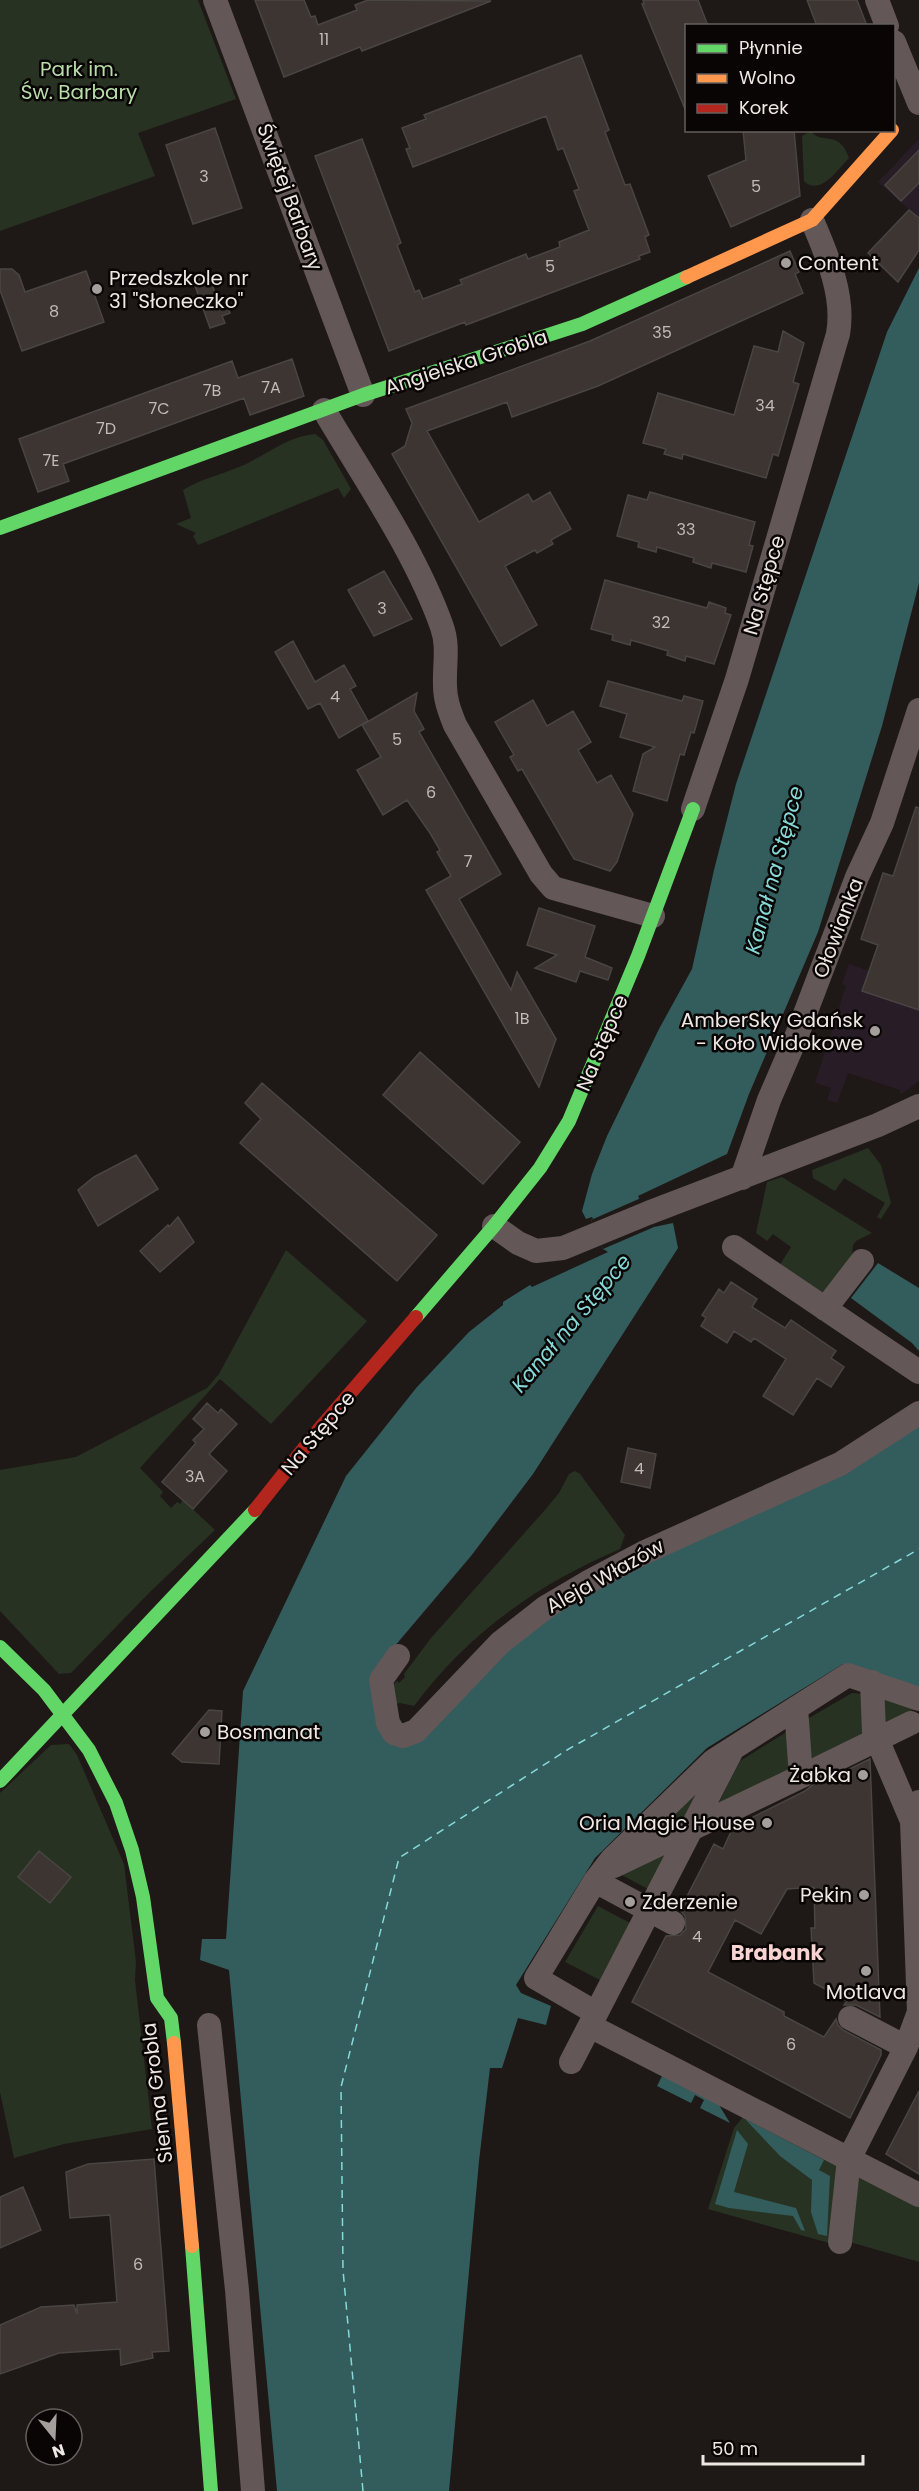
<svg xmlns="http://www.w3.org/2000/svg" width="919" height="2491" viewBox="0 0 919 2491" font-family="Poppins,sans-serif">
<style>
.commercial{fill:#281c27}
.green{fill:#283223}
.water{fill:#335c5c}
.pier{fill:#1e1916}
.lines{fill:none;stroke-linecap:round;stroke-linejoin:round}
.ferry{stroke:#86d9d8;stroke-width:1.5;stroke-dasharray:8 6;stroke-linecap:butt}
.building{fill:#3d3531;stroke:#494542;stroke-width:1.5}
.street{stroke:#635758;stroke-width:24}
.fast{stroke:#63d668;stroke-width:14}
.slow{stroke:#ff974d;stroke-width:14}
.jam{stroke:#b3261e;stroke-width:14}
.poi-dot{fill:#a59f9b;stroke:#080504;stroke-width:2}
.labels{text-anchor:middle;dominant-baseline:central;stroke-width:5;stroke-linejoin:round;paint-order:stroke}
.number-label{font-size:16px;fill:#c2bab6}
.park-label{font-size:20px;fill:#b8dda9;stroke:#080504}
.street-label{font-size:20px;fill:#eee7e3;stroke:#080504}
.poi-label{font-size:20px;fill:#eee7e3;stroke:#080504;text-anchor:start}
.water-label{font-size:21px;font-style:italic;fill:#86d9d8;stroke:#080504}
.neighbourhood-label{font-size:21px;font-weight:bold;fill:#f7d3d2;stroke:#080504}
</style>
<rect width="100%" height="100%" fill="#1e1916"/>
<path class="commercial" d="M919,139V218L878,182Z
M849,964L919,988V1081L900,1095V1090L848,1073L837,1103L827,1100L831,1088L815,1083L846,986L842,984Z"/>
<path class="green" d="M0,0H198L236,99L138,133L155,176L0,231Z
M811,131C821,146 839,128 849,158C838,169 820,197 804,181L802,136Z
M315,434L323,440L351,489L344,498L338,488L198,545L193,536L196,533L176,524L191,518L183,490C200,479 220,475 239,467C264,457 287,436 315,434Z
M868,1148L881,1165L891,1203L881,1219L877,1217L885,1203L844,1178L835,1191L813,1178L812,1170Z
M782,1177L872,1233L856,1241L853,1245L852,1256L825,1297L778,1268L791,1247L773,1234L767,1241L756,1233L767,1182Z
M286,1250L367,1321L271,1424L220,1379L140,1468L163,1492L160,1496L171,1508L177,1502L180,1504L183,1500L215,1530L151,1591L71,1673L59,1674L0,1611V1470L76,1457L207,1388L219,1374Z
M575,1471L580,1474L625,1535L620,1549C538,1584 468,1633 414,1706L400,1703L393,1705L392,1686L397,1681L399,1683L405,1677L404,1674L431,1638L544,1511L559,1493L569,1474Z
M852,1693L864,1694L865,1734L806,1764L804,1721Z
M879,1693L919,1707L880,1726Z
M793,1728L794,1768L716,1808L740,1761Z
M69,1744L77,1755L124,1864L136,1962L135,1980L152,2129L64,2144L14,2158L0,2092V1793L51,1745Z
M703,1786L683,1825L643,1844Z
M668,1850L648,1889L618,1873Z
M598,1906L630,1923L600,1980L565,1962Z
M743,2117L919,2207V2262L850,2242L847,2248L708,2209L734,2128Z"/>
<path class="water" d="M919,268V583L882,726L818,932L749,1094L727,1154L638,1196L654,1227L673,1223L678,1248L533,1474L471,1556L383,1660L394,1743L549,1612L919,1422V1689L843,1664L707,1748L595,1858L516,1985L521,1993L551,2006L546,2025L518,2018L502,2068H490L479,2161L449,2491H277L229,1970L200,1960L202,1939H226L243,1691L346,1476L417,1387L469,1332L503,1305V1302L530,1285L532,1287L608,1252L603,1249L591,1220L593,1219L592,1217L586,1219L582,1211L592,1174L607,1136L659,1029L692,969L714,870L736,784L887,332Z
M878,1263L919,1288V1351L912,1343L851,1298Z
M662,2076L719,2105L730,2123L700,2108L704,2100L695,2095L691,2103L657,2086Z
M745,2119L824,2160L819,2170L830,2176L827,2236L818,2234L811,2212L812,2180L780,2156Z
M737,2130L748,2144L734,2192L796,2208L805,2231L801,2230L793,2216L729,2208L715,2204Z"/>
<path class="pier" d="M641,1198L654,1227L603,1249L591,1220Z"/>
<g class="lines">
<path class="ferry" d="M363,2491L343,2270L341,2087L399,1858L567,1750L919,1549"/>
</g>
<path class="building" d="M255,0H304L311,17L315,16L318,25L357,10L355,5L368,0L491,1L362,51L360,47L284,77Z
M643,0H698L708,26H687V114L642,4H644Z
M807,0H857L867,26H817Z
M581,55L609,130L605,132L625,185L630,184L649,235L645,237L650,252L639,256L640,259L606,272L466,325L465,322L389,351L315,156L362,139L401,243L397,245L415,292L419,290L423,299L439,293L462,284L460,280L526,254L528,259L560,247L559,242L589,230L574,191L579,189L563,148L558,150L546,116L413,167L406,149L410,148L402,128L426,119L424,115Z
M215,128L242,208L193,224L166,145Z
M743,130H794L800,196L731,227L708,176L746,160Z
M919,150V183L901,201L885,185Z
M909,210L919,218V250L898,282L868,253Z
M790,251L799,272L795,274L803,293L598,386L512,417L507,402L427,431L479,522L528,494L533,502L550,492L571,529L551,540L553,544L537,553L535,550L505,566L537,625L501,646L392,454L405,446L412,423L406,409L590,341Z
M0,269H12L19,275L25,292L86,271L104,322L22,351L0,290Z
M209,275L217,299L224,296L230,313L222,316L225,323L210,328L193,280Z
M783,331L804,343L793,382L799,384L778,456L773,454L766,478L683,454L682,459L664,454L666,449L643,443L658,393L734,415L754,346L778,352Z
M292,359L304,396L250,415L244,398L63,464L69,481L38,492L19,439L232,361L238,378Z
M650,492L755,522L749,545L753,546L746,572L712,563L711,568L693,562L694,558L657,547L656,552L638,547L639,542L617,536L628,495L647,500Z
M384,571L412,619L374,636L348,590Z
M605,580L707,608L709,602L726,608L725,613L731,615L714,664L686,656L685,661L667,655L668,651L631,640L630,645L612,640L613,635L591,629Z
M293,641L315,682L344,665L356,686L350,689L368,721L339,738L320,703L308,709L275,652Z
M608,681L682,701L684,696L703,701L694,733L691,732L684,755L680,754L667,801L633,791L643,754L655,747L620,737L627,714L600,706Z
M417,693L414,711L424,729L419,732L501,874L459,899L511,990L517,972L556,1039L539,1087L426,890L451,876L437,852L440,850L430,833L407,800L383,815L357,770L381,757L362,725Z
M533,700L547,726L573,711L591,742L578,750L597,783L611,775L633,814L617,862L610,871L574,859L522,769L518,771L510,757L514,755L495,722Z
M916,807L919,808V1010L862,991L878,945L861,939L883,873L893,876Z
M539,908L595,926L585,957L612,968L608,980L580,971L576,982L535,968L557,955L527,945Z
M420,1052L520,1142L483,1184L383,1095Z
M262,1083L437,1235L397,1281L240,1143L261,1119L245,1103Z
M136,1155L158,1189L98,1226L78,1190L94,1177Z
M178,1217L194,1242L160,1272L140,1251L168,1225L169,1227Z
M731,1282L757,1299L752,1307L785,1328L791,1320L836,1351L831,1358L844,1367L831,1387L817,1378L793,1415L763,1396L786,1359L754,1338L751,1342L734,1331L727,1343L701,1326L706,1318L702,1315L719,1289L724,1293Z
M207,1403L218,1413L221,1409L237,1424L209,1454L227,1471L193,1509L162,1482L196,1443L193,1440L204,1429L193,1419Z
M628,1448L656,1454L650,1488L621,1482Z
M209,1710L222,1711L219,1764L182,1762L172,1754Z
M870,1759L880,2017L856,2005H844L847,2001L814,1983L811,1928H815L814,1887L787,1889L761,1934L735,1920L708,1972L784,2012V2016L824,2037L836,2019L838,2025L843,2030L881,2050V2055L850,2118L632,2002L666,1936L680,1935L686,1929L685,1916L680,1910L714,1844L723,1849L733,1827L805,1791L816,1782L825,1781Z
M39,1851L71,1877L50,1903L18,1877Z
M919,2091V2174L886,2154Z
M154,2159L169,2351L152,2352L153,2358L121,2365L120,2349L59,2353L0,2374V2325L41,2307L74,2305L77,2314V2305L117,2302L110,2215L70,2218L66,2172L88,2164Z
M23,2187L41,2230L0,2248V2197Z"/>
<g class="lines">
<path class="street" d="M215,0L363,395
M877,0L887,26
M894,42L919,103
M324,410C364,478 416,553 442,627C449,647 444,665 445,686C445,700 450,712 455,725L541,874L553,888L653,916
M693,809L737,679L838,334C845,296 827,255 812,220
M742,1178L769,1100L797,1035L857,877L882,823L919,710
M494,1226L518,1243L536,1251L563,1248L648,1213L878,1125L919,1106
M734,1247L919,1372
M825,1309L862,1261
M398,1656L381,1680L388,1723L394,1733L403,1736L416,1731L500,1643L546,1607L590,1581L643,1553L840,1464L919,1413
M872,1682L874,1732L912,1821
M796,1708L801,1776
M819,1768L911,1723
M614,1866L804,1775
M595,1881L673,1923
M596,2013L536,1978L595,1881L612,1859L713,1761L848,1675L919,1699
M850,2018L906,2047
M209,2025L237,2290L253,2491
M590,2026L919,2195
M571,2062L731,1752
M840,2242L849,2159L906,2047L919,2012L912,1821L919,1802"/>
<path class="fast" d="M0,528L363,395L582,324L687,277
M416,1317L494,1226L540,1168L569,1121L638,956L693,809
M0,1647L44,1690L89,1750L116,1803L132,1850L143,1897L157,1998L171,2018L174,2043
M0,1781L255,1510
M192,2246L211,2491"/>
<path class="slow" d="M687,277L812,220L892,130
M174,2043L192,2246"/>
<path class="jam" d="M255,1510L320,1428L416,1317"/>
</g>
<g class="poi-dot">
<circle cx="786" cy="263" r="6"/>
<circle cx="97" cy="289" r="6"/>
<circle cx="875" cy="1031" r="6"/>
<circle cx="205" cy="1732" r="6"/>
<circle cx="863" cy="1775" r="6"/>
<circle cx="767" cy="1823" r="6"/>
<circle cx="864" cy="1895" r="6"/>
<circle cx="630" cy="1902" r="6"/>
<circle cx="866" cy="1971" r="6"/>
</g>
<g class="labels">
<g class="number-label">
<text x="324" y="39">11</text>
<text x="204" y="176">3</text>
<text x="756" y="186">5</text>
<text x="550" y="266">5</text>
<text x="54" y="311">8</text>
<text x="662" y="332">35</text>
<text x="271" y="387">7A</text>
<text x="212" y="390">7B</text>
<text x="765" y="405">34</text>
<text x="159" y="408">7C</text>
<text x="106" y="428">7D</text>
<text x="51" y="460">7E</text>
<text x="686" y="529">33</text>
<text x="382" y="608">3</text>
<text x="661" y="622">32</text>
<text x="335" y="696">4</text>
<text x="397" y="739">5</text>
<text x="431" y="792">6</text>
<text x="468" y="861">7</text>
<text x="522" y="1018">1B</text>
<text x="639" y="1468">4</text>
<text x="195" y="1476">3A</text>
<text x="697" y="1936">4</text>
<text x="791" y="2044">6</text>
<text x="138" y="2264">6</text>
</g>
<g class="park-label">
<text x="79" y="69">Park im.<tspan x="79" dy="23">Św. Barbary</tspan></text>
</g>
<g class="street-label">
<text transform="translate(290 197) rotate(70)">Świętej Barbary</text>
<text transform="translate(466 362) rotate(-18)">Angielska Grobla</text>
<text transform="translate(764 585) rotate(-74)">Na Stępce</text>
<text transform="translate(838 928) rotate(-69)">Ołowianka</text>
<text transform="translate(602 1043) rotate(-67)">Na Stępce</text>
<text transform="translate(318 1433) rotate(-50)">Na Stępce</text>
<text transform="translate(605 1576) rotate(-29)">Aleja Włazów</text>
<text transform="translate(157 2093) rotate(-97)">Sienna Grobla</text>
</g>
<g class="poi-label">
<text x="798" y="263">Content</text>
<text x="109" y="278">Przedszkole nr<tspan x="109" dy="23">31 "Słoneczko"</tspan></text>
<text x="863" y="1020" text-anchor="end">AmberSky Gdańsk<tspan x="863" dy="23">- Koło Widokowe</tspan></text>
<text x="217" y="1732">Bosmanat</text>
<text x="851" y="1775" text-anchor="end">Żabka</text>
<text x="755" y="1823" text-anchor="end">Oria Magic House</text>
<text x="852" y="1895" text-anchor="end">Pekin</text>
<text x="642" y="1902">Zderzenie</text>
<text x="866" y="1992" text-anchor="middle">Motlava</text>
</g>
<g class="water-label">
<text transform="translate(774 870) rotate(-75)">Kanał na Stępce</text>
<text transform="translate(571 1323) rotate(-50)">Kanał na Stępce</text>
</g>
<g class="neighbourhood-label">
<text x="777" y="1952">Brabank</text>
</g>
</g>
<rect x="685" y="24" width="210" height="108" fill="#080504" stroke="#645f5d" stroke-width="1.5"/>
<rect x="697" y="44" width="30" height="9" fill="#63d668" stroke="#645f5d" stroke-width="1.5"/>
<text x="739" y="54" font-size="18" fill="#eee7e3">Płynnie</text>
<rect x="697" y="74" width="30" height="9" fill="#ff974d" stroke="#645f5d" stroke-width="1.5"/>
<text x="739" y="84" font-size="18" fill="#eee7e3">Wolno</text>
<rect x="697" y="104" width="30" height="9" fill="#b3261e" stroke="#645f5d" stroke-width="1.5"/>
<text x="739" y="114" font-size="18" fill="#eee7e3">Korek</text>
<g transform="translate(54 2437) rotate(162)"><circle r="28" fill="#080504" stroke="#645f5d" stroke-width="1.5"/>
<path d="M0-4.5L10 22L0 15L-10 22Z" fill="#a59f9b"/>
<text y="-9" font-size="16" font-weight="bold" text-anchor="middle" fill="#eee7e3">N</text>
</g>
<path d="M703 2455v9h160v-9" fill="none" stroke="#eee7e3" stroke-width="3"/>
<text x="712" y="2455" font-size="18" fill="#eee7e3" stroke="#080504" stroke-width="4.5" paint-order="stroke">50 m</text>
</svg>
